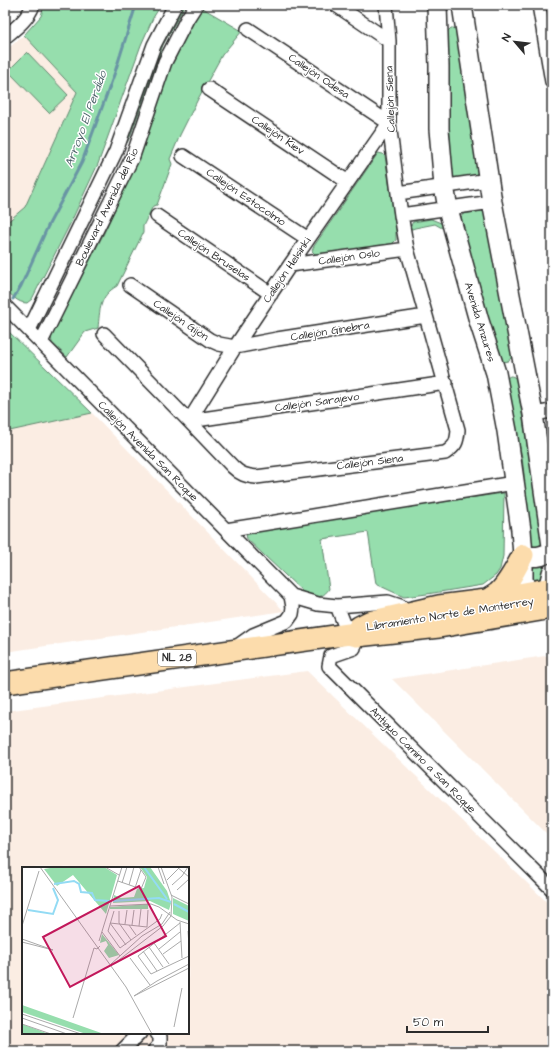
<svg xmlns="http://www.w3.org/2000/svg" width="557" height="1056" viewBox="0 0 557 1056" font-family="'Architects Daughter',sans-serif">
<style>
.built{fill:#fbede3;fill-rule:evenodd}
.green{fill:#96dead;stroke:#60846c}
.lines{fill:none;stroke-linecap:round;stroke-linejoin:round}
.stream{stroke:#6995a4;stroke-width:3}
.street-casing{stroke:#2b2b2b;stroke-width:16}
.secondary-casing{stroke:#2b2b2b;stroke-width:22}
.primary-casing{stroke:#2b2b2b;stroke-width:24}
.street{stroke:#fff;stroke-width:13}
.secondary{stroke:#fff;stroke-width:19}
.primary{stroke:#fcdcac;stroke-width:21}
.labels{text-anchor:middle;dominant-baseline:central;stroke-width:3;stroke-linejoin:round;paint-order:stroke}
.shield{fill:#fff;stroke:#6b6b6b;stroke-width:1}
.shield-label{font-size:10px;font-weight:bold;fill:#2b2b2b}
.street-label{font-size:11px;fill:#2b2b2b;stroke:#fff}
.water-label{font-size:12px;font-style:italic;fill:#4a6067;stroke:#fff}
.inset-river{fill:none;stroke:#93dbf4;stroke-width:2}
.inset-road{fill:none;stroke:#aaa;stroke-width:1}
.view{fill:#c2185b;fill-opacity:0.15;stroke:#c2185b;stroke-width:2}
.inset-edge{fill:none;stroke:#2b2b2b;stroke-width:2}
</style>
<rect width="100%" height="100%" fill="#fff"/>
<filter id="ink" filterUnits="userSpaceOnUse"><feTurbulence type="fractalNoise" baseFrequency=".025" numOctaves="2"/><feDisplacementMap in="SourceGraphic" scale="8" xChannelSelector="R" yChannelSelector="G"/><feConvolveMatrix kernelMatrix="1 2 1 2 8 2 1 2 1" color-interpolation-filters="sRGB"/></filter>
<g filter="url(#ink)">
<path class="built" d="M24,35L77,92L25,207L5,224V51Z
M92,413L284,611L5,652V432Z
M552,655V839L392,679Z
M307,671L552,907V1051H5V711ZM23,868H188V1033H23Z"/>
<path class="green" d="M44,5H161L153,18L141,45L98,164L70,224L32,299L27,303C17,303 12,295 5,289V224L25,207L77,92L24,35L41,16Z
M182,5H185L163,45L130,137L127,143H126C142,96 155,47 182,5Z
M199,6L242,31L222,55L198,99L180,135L170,159L172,164L157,205L153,206L143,226V233L117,286C99,296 100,310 98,328L85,332L67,357L52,343L51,336L104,233L134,168L149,130L170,63Z
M451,28H453L456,29L479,176L455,179L453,176L446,122L447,34L448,31Z
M27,52L68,95L49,113L8,71Z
M378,153L383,154L385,156L396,230V240L392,244L388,246L319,255L315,254L312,251L314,246L376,156Z
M481,211L486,213L488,217L512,355C510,363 503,363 498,359L460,219L463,214Z
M431,219L441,223L443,226L442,228L435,224L415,228L412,229L409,228L413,222Z
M5,328L92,413L5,432Z
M510,376C515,376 516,379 517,383L543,544L540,552L526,545L524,474L522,457L510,402L507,378Z
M504,493L503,556L500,569L496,575L483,585L427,594L404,597L376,584L368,532L322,539L329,589C324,596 320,597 312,598L303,592L247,539L246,534L248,530Z
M546,558L547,566L541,580L534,581H531V561Z"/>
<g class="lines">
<path class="stream" d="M13,299L21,286L48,226L82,162L115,72L136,5"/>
<g class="street-casing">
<path id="street" d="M336,5L389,41
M539,5L552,82
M5,37C16,28 28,19 33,5
M209,89L348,182
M183,156L308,239
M398,193L489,180
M401,215L492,202
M157,216L271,294
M290,265L407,249
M130,285L210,340L219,344L235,347L277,339L426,316
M5,306L291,596L318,604L337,606L388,602L400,606L411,613
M29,330L116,151L154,45L175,5
M104,334L189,421L233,467C240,474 246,476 256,477L445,453C456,446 457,442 458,430L426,316L407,249L401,215L398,193L389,123V41L386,5
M41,342L133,156L165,62L187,19L196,5
M533,414L552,411
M189,421L235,347L290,265L389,123L248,29
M189,421L446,383
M226,530L514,483
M337,606L354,648L331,656L329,666L552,889
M236,647L253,635L287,621L292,614L293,607L291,596
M122,1051L140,1033
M154,1051L160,1044V1037L157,1033"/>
</g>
<g class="secondary-casing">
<path id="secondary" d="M437,5L439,66V129L444,186L448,209L479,321L496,373L507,431L521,530L523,555V579L525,588L531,597L540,600C547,593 550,583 552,573
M462,5L492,202L533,414L552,546
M523,555C535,558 541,557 552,551"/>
</g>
<g class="primary-casing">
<path id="primary" d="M487,600C490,598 494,596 498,593C509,583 516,568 523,555
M359,627L369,622L439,606L487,600L552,588
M5,683L349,634L357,636L439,627L552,608"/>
</g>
<use href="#street" class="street"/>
<use href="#secondary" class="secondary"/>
<use href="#primary" class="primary"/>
</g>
</g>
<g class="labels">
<rect class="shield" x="158" y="650" width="38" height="16" rx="3"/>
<g class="shield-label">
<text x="177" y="658">NL 28</text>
</g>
<g class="street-label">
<text transform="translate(319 76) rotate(34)">Callejón Odesa</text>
<text transform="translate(390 99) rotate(-92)">Callejón Siena</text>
<text transform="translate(278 135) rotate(34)">Callejón Kiev</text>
<text transform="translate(246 197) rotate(34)">Callejón Estocolmo</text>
<text transform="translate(107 207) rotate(-64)">Boulevard Avenida del Río</text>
<text transform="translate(214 255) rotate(34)">Callejón Bruselas</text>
<text transform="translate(349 257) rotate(-8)">Callejón Oslo</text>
<text transform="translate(287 270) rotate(-56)">Callejón Helsinki</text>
<text transform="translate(181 320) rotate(34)">Callejón Gijón</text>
<text transform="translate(480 322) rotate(73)">Avenida Anzures</text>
<text transform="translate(330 331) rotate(-9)">Callejón Ginebra</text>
<text transform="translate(317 402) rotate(-8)">Callejón Sarajevo</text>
<text transform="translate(148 451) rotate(45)">Callejón Avenida San Roque</text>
<text transform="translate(370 462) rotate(-7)">Callejón Siena</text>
<text transform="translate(450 614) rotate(-9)">Libramiento Norte de Monterrey</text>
<text transform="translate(423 760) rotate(45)">Antiguo Camino a San Roque</text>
</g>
<g class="water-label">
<text transform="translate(86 119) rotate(-70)">Arroyo El Perdido</text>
</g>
</g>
<g transform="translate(22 867)">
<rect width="167" height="167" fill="#fff"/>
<path d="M34,0H82L95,8L84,47L51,8L35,19L22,2ZM118,0H128L145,24L149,36L147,43L128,34L91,36L92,28L99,31L112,30L115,22L122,21L125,10ZM151,31L167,39V54L151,47ZM126,37V42H88V40ZM80,67L97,88L87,91L82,84L86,78L84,74L78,76ZM0,138L82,167H64L0,145ZM0,157L27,167H0Z" fill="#96dead"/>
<path class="inset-river" d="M122,0L145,32M32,17L52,14L57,17L59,25L70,26L73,33L88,34M91,34L137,31L149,35M152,37L167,45M6,43L31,47L36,33L31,21"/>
<path class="inset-road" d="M18,0L104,120L130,167M83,0L97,8M136,0L142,17M155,0L167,10M145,13L158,0M96,14L119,22L124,10L117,0M100,16L105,0M107,18L112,0M150,18L160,9L166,0M113,21L119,3M155,23L167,12M149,28L167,37M88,39L129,37L137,40L155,53L167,57M92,44L86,64L98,81L138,52L140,47M97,44V56L109,73M158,55L160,91M88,56L125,60L126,43M88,56L104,78M158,56L116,89L129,107L167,89M103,57L105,43M107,58L114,68M110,58L112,43M0,59L17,4M117,59L119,42M166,64L167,79M80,65L98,89M0,72L31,83L0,75M77,74L100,0M132,76L147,97M127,80L141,100M137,82L158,65M121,84L135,104M141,87L159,74M108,91L128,118M93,96L141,59L149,49L150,30L139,0M89,97L120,69L140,57L148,45M112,129L135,114L167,97M112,129L167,101M0,147L59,167M0,151L45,167M51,151L72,81L75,82L78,79M0,157L29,167M152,160L160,121"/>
<path class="view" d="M117,19L144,69L48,120L21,70Z"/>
<rect width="167" height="167" class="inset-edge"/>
</g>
<rect width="557" height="1056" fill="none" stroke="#fff" stroke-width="20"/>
<rect x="10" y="10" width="537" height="1036" fill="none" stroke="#2b2b2b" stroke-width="1.5" filter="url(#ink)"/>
<g transform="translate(515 42) rotate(298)" stroke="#ffffff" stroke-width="3" paint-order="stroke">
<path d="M0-3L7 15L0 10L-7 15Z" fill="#2b2b2b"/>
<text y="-6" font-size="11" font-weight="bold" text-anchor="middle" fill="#2b2b2b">N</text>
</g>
<path d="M407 1026v6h81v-6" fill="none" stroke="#2b2b2b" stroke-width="2"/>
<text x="413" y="1026" font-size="12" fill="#2b2b2b" stroke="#ffffff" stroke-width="3" paint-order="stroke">50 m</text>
</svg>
